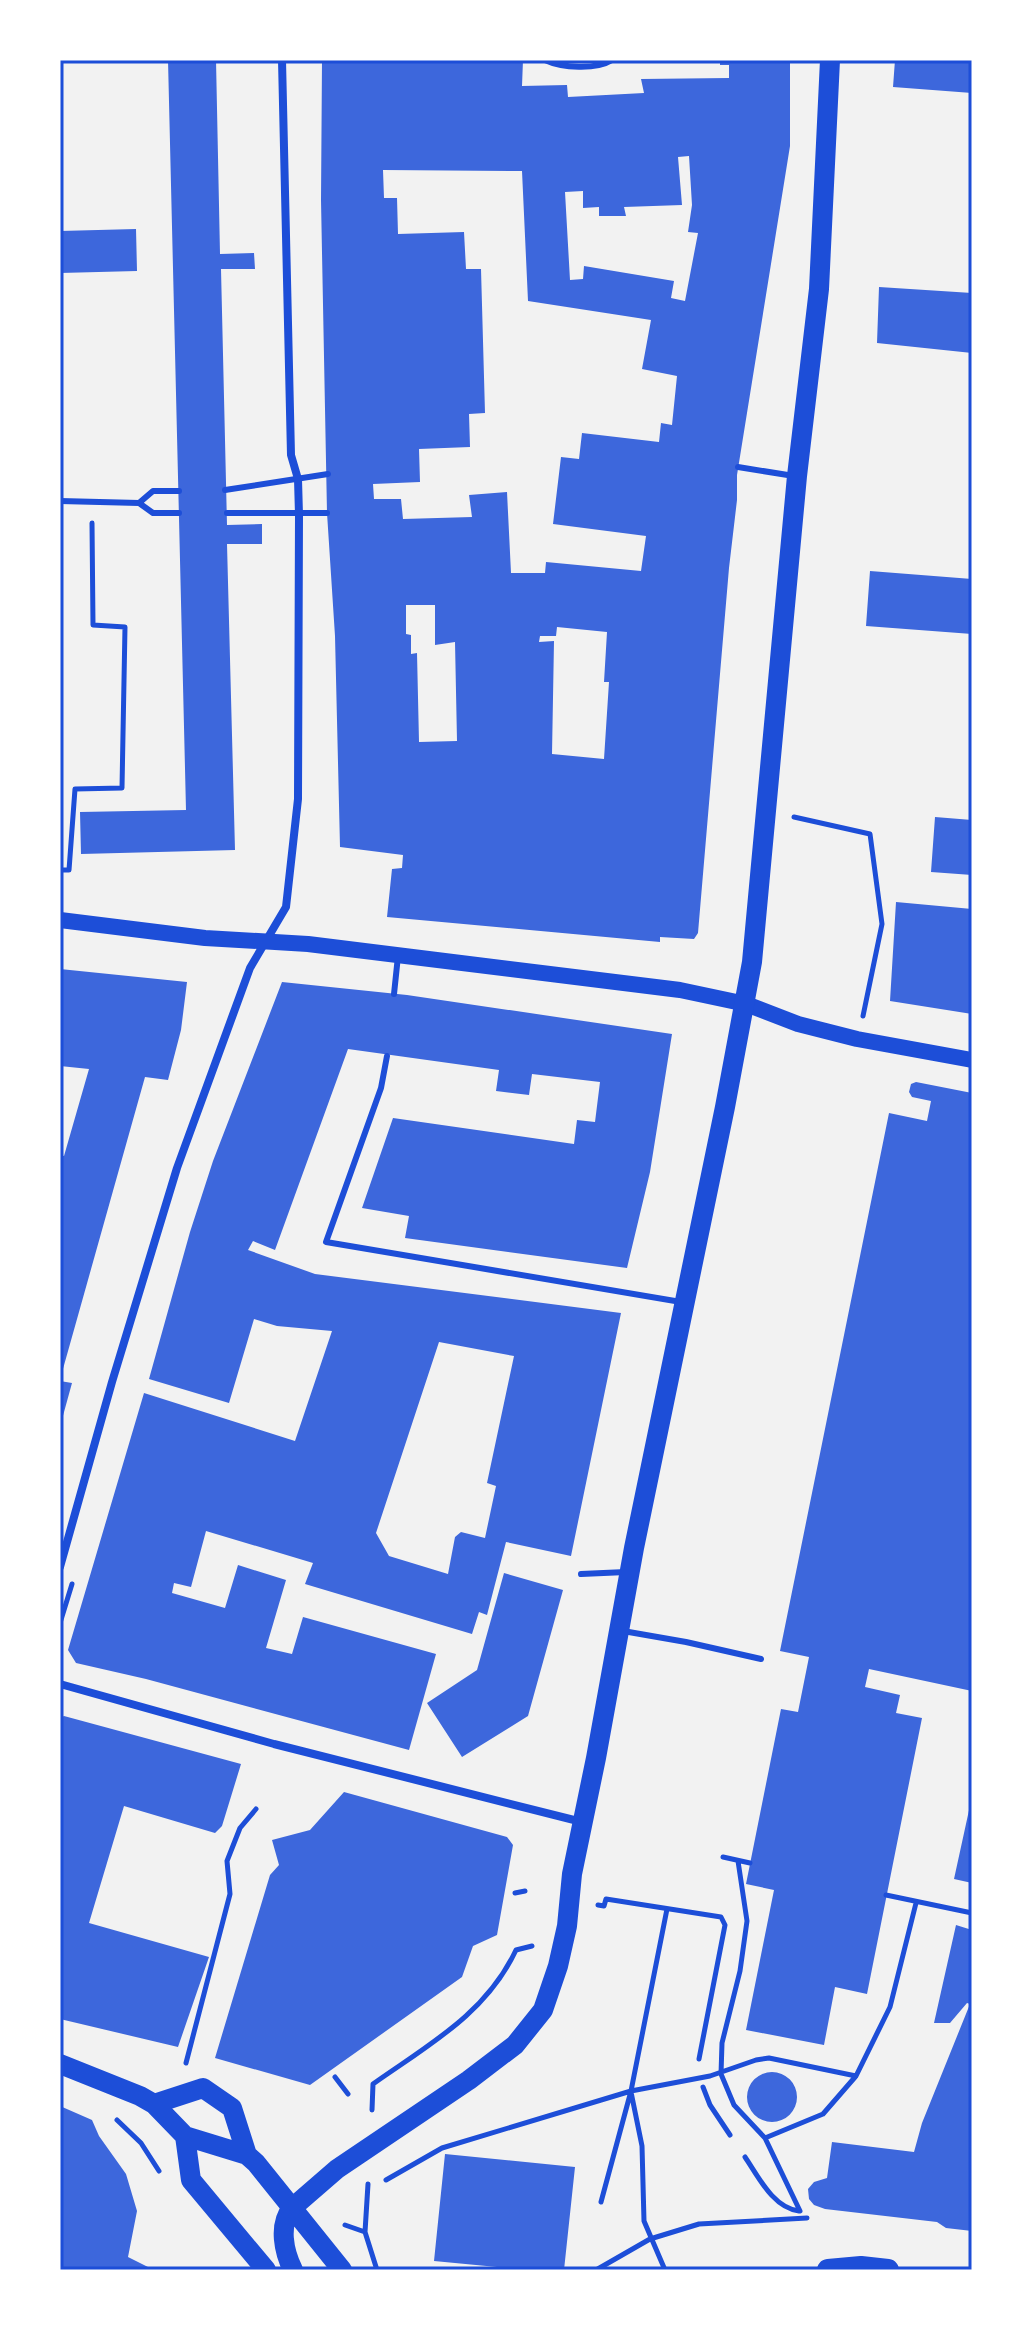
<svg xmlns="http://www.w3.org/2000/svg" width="1032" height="2330" viewBox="0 0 1032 2330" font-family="Inter,sans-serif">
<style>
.building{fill:#3d67dc;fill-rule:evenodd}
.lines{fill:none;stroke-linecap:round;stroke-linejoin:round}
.path{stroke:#1d4ed8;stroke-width:5}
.service{stroke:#1d4ed8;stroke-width:6}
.minor{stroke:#1d4ed8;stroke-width:8}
.secondary{stroke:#1d4ed8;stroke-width:16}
.primary{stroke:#1d4ed8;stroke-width:20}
.trunk{stroke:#1d4ed8;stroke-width:22}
.neatline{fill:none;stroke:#1d4ed8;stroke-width:3}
</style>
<rect width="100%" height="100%" fill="#f2f2f2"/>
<path class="building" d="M168,60H216L220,254L254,253L255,269H221L227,525L262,524V544H227L235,850L81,854L80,812L186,810Z
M322,60H523L522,86L567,85L568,97L644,93L641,79L729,78V65H720V60H790V146L737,475V500L729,568L698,933L694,939L660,937V942L387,917L392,869L402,868L403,855L340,847L335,636L327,513L321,200ZM689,156L692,205L688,232L698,233L685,301L671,298L674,281L584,266L583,279L570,280L565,192L583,191V208L599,207V216H626L624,207L682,205L678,157ZM383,170L522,171L528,301L651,320L642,369L677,376L672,425L661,423L659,442L582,433L579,459L561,457L553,524L646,536L641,571L546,562L545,573H511L507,492L469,495L472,517L403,519L401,499H374L373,484L420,482L419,449L470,447L469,414L485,413L481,269H466L464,232L398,234L397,198H384ZM406,605H435V645L455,642L457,741L419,742L417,653L411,654V635L406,634ZM557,627L607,632L604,682H609L604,759L552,754L554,641L539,642L540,636H556Z
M895,60H972V93L893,87Z
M136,229L137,271L60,273V231Z
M879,287L972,293V353L877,343Z
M870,571L972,579V634L866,626Z
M935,817L972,820V875L931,872Z
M896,902L972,909V1014L890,1001Z
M60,969L187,982L181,1030L168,1080L145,1077L61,1376L60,1155L64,1156L89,1069L60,1066Z
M282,982L407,995L672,1034L650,1172L627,1268L405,1238L409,1216L362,1208L393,1118L574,1144L577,1120L595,1122L600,1082L532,1074L529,1095L496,1091L499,1070L348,1049L275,1250L253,1241L248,1250L315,1274L621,1313L571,1556L506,1542L487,1615L479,1612L472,1634L305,1584L313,1563L206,1531L191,1587L174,1583L172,1593L225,1608L238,1565L286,1580L266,1648L292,1654L303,1617L436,1654L409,1750L146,1679L76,1663L68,1650L144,1393L295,1441L332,1331L277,1326L254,1319L229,1403L149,1379L190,1232L213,1161ZM439,1342L514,1356L487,1483L496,1486L485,1538L461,1532L455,1537L448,1574L389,1556L376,1533Z
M916,1082L972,1093V1691L869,1669L865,1687L900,1695L896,1713L922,1718L867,1994L835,1987L824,2045L746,2030L774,1890L746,1884L781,1709L798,1712L809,1657L780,1651L889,1113L927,1121L931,1101L912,1097L909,1092L911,1084Z
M60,1381L72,1383L61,1423H60Z
M504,1573L563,1590L528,1716L462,1757L427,1703L477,1670Z
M64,1716L241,1764L222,1826L215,1833L124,1806L89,1923L209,1957L178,2047L60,2019V1718Z
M344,1792L507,1837L513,1845L497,1935L473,1946L462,1977L310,2085L215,2058L270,1875L279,1865L272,1840L310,1830Z
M971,1801H972V1883L954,1879Z
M956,1925L972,1930V2231L946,2228L937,2222L825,2209L814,2205L809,2199L808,2189L814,2182L827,2178L832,2142L914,2152L922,2123L970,2004L967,2003L950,2023H934Z
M747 2097a25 25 0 1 1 50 0a25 25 0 1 1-50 0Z
M60,2106L92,2120L99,2136L126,2174L137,2211L128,2257L154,2270H60Z
M445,2154L575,2167L564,2270H528L434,2261Z"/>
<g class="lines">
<path class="path" d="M794,817L870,834L882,924L863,1016
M60,870H69L75,789L122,788L125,627L93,625L92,523
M60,1623L72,1584
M723,1857L750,1863
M738,1861L747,1921L740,1971L722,2043L721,2074L734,2105L765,2138L800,2211
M515,1893L525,1891
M886,1895L972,1913
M598,1905L604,1906L606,1899L721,1917L725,1925L699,2059
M186,2063L230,1894L227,1861L240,1828L256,1809
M335,2077L348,2094
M703,2087L710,2105L730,2135
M631,2092L642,2146L644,2221L665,2270
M372,2110L373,2084C428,2045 486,2014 516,1950L532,1946
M117,2120L141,2143L159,2171
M765,2138L823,2114L856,2076L890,2007L916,1903
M745,2157C758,2176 773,2208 799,2211
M386,2180L442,2148L631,2091L710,2076L756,2060L769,2058L856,2076
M368,2184L365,2232L377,2270
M601,2202L631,2091L667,1909
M345,2225L365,2232
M596,2270L650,2239L699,2224L807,2218"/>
<path class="service" d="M545,60C562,68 596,70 612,60
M738,467L794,476
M225,490L328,474
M60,501L139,503L153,513H179
M139,503L153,491H179
M227,513H327
M394,994L398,956
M387,1056L381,1088L326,1242L681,1302
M581,1574L626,1572
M623,1631L686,1642L761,1659"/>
<path class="minor" d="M60,1567L112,1382L177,1168L250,968L286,907L298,799L299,515L298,479L291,455L282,60
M60,1684L274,1744L582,1822"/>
<path class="secondary" d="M60,920L205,938L308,944L680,990L746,1004L798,1024L857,1039L972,1060"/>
<path class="primary" d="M60,2064L140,2096L154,2104L185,2136L247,2155L256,2163L342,2270
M154,2104L203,2088L232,2108L247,2155
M185,2136L191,2180L266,2270
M293,2270C284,2252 278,2225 292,2208L337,2169L469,2080L515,2045L543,2010L558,1966L567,1926L572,1874L596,1758L634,1548L725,1107L752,962L797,476L819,289L830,60"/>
<path class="trunk" d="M828,2270L861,2267L888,2270"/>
</g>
<rect width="1032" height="2330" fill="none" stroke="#ffffff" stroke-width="124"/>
<rect x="62" y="62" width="908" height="2206" class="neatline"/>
</svg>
